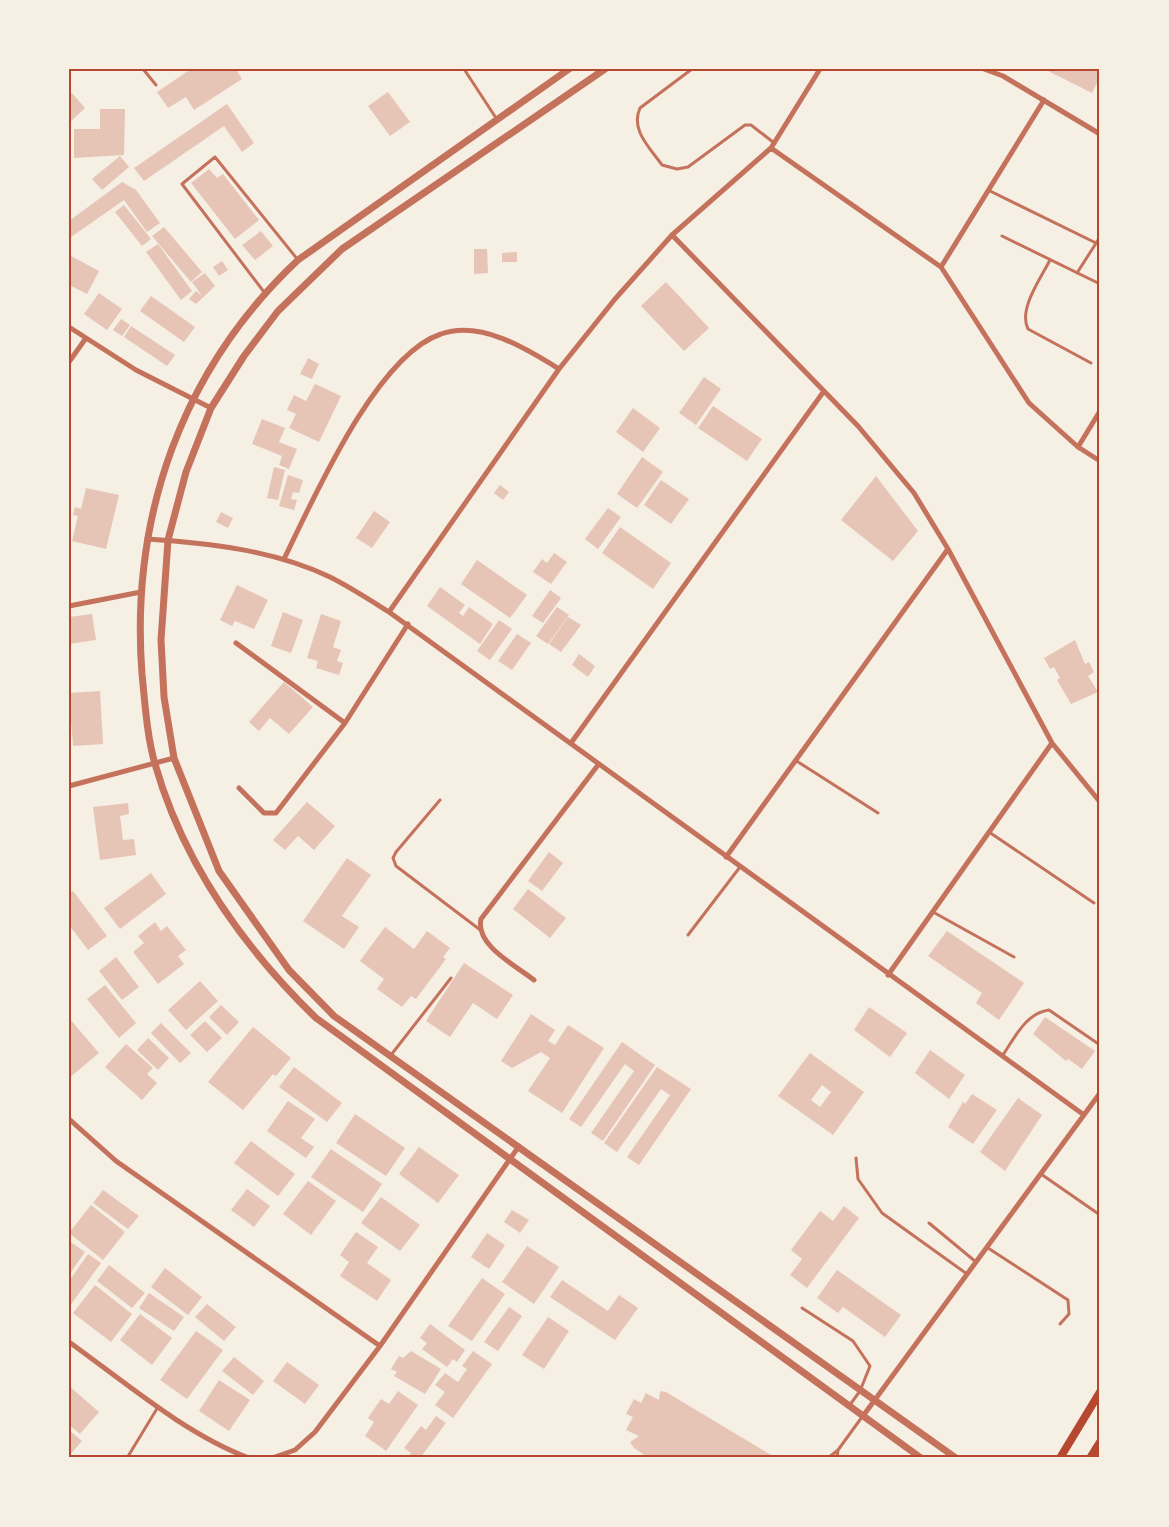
<svg xmlns="http://www.w3.org/2000/svg" width="1169" height="1527" viewBox="0 0 1169 1527" font-family="'Fira Sans Condensed',sans-serif">
<style>
.building{fill:#e6c5b7;fill-rule:evenodd}
.lines{fill:none;stroke-linecap:round;stroke-linejoin:round}
.service{stroke:#c5725c;stroke-width:3}
.minor{stroke:#c5725c;stroke-width:5}
.tertiary{stroke:#c5725c;stroke-width:7}
.secondary{stroke:#b5482f;stroke-width:8}
.neatline{fill:none;stroke:#b5482f;stroke-width:2}
</style>
<rect width="100%" height="100%" fill="#f6efe4"/>
<path class="building" d="M191,69H236L242,79L194,110L186,97L168,108L157,92Z
M1044,69H1100V77L1092,93Z
M388,92L410,122L390,136L368,106Z
M72,93L85,108L69,123V95Z
M227,104L254,143L242,152L224,126L144,181L134,168Z
M100,109H125L124,155L74,158V129H100Z
M120,156L129,167L102,190L92,179Z
M209,169L217,178L223,174L259,220L235,239L191,183Z
M122,182L136,190L160,223L147,232L124,200L71,237L69,242V221Z
M124,205L151,239L142,246L115,212Z
M164,227L202,272L191,282L152,236Z
M261,231L273,246L255,260L242,245Z
M158,244L192,291L181,300L146,252Z
M474,249H487L488,273L474,274Z
M517,252V262H502V253Z
M69,255L99,271L87,294L69,285Z
M222,261L228,270L219,276L213,267Z
M205,273L215,286L196,304L189,299L196,291L202,296L192,282Z
M666,282L709,328L684,351L641,306Z
M99,293L122,309L107,330L84,314Z
M151,296L195,327L184,342L140,311Z
M121,319L130,325L122,336L113,330Z
M131,326L175,355L167,366L124,337Z
M308,358L319,364L312,379L300,374Z
M704,377L721,389L696,425L679,413Z
M315,384L341,396L319,442L289,428L296,414L287,410L294,395L306,401Z
M713,406L762,439L747,461L698,428Z
M633,408L660,428L643,452L616,432Z
M262,419L285,428L279,442L297,449L289,469L279,465L282,456L252,444Z
M642,457L663,472L637,508L617,494Z
M274,467L285,470L278,500L267,498Z
M288,475L303,480L299,493L293,492L291,499L297,500L294,510L279,506Z
M876,476L918,531L893,561L841,520Z
M661,480L689,499L671,524L644,505Z
M500,485L509,492L503,500L494,493Z
M86,488L119,495L106,549L72,541L78,516L73,515L75,507L81,509Z
M608,508L621,517L598,549L585,539Z
M374,511L390,522L372,548L356,538Z
M221,512L233,518L228,528L216,522Z
M620,527L671,563L653,589L602,553Z
M554,553L567,562L551,584L533,572L542,559L547,563Z
M477,560L527,595L510,618L461,584Z
M237,585L268,600L254,629L235,621L232,626L220,620Z
M440,587L465,605L459,613L463,616L469,607L493,624L480,644L427,606Z
M550,590L561,598L543,623L532,616Z
M557,607L569,615L548,644L536,636Z
M283,612L303,620L291,653L271,646Z
M92,614L96,640L69,644V617Z
M321,614L341,621L333,647L341,650L337,661L343,663L339,675L316,668L318,661L307,658Z
M568,617L581,625L561,652L549,644Z
M499,620L512,629L490,660L477,651Z
M517,634L531,643L512,670L498,661Z
M1075,640L1085,664L1089,662L1094,672L1088,676L1098,692L1071,704L1057,680L1060,678L1054,667L1050,669L1044,658Z
M579,654L595,666L588,677L572,665Z
M284,682L313,707L289,734L270,718L259,731L249,722Z
M100,691L103,744L73,746L69,693Z
M307,802L335,826L314,850L298,836L285,850L273,840Z
M128,803L129,814L120,816L123,840L134,839L136,855L100,860L93,807Z
M549,852L563,863L542,891L528,881Z
M347,858L371,875L342,916L359,927L344,949L303,921Z
M151,873L166,894L120,929L104,908Z
M528,889L566,918L550,938L513,909Z
M73,891L107,936L88,950L69,925V894Z
M155,922L161,931L167,926L186,950L178,956L184,964L158,984L133,952L144,943L138,936Z
M385,927L414,949L427,931L450,948L443,957L446,959L416,999L411,996L402,1007L377,989L384,979L360,961Z
M947,931L1024,983L999,1020L976,1003L982,993L928,956Z
M116,957L139,987L122,1000L99,971Z
M464,963L513,995L497,1019L473,1003L450,1037L426,1021Z
M200,981L218,1001L186,1030L168,1010Z
M105,985L136,1023L119,1038L87,999Z
M221,1005L239,1022L227,1035L209,1017Z
M869,1007L907,1033L890,1057L854,1030Z
M531,1014L555,1030L548,1041L555,1045L568,1025L604,1048L562,1113L528,1091L550,1058L541,1052L512,1068L501,1061Z
M1045,1017L1095,1051L1082,1069L1068,1059L1066,1061L1033,1034Z
M69,1018L99,1053L69,1078Z
M205,1021L222,1038L207,1052L190,1035Z
M161,1023L191,1053L180,1063L151,1033Z
M253,1027L291,1058L276,1076L273,1074L243,1110L208,1082Z
M148,1038L169,1058L158,1070L137,1050Z
M622,1042L655,1065L603,1141L591,1133L634,1071L625,1064L581,1127L569,1119Z
M126,1044L153,1068L147,1074L157,1083L142,1100L105,1067Z
M930,1050L965,1075L949,1099L915,1073Z
M810,1053L864,1092L833,1135L778,1096ZM822,1085L831,1092L820,1107L811,1100Z
M294,1067L342,1103L327,1122L279,1087Z
M657,1067L691,1089L639,1165L627,1157L670,1095L661,1089L617,1152L604,1143Z
M972,1094L997,1110L973,1144L948,1127L963,1102L965,1104Z
M1018,1098L1042,1115L1005,1171L980,1152Z
M288,1101L315,1119L301,1138L314,1147L306,1158L267,1131Z
M355,1114L405,1148L386,1176L336,1143Z
M251,1141L295,1174L278,1196L234,1163Z
M419,1147L459,1175L438,1203L399,1174Z
M331,1149L382,1184L363,1212L311,1177Z
M308,1181L336,1201L311,1235L283,1214Z
M247,1189L270,1206L254,1227L231,1210Z
M103,1190L139,1216L128,1229L93,1203Z
M381,1197L420,1225L400,1251L361,1223Z
M91,1205L125,1232L103,1260L69,1233Z
M844,1206L859,1218L807,1288L790,1275L802,1259L791,1250L820,1211L833,1221Z
M512,1210L529,1220L520,1233L504,1222Z
M356,1232L378,1247L367,1263L391,1280L377,1301L340,1276L349,1262L340,1255Z
M487,1233L505,1245L489,1269L471,1257Z
M69,1241L85,1252L69,1275Z
M527,1246L559,1267L534,1304L502,1282Z
M88,1254L101,1263L69,1307V1281Z
M109,1265L145,1293L132,1308L97,1281Z
M165,1268L202,1297L188,1315L151,1287Z
M837,1270L901,1315L885,1337L843,1307L838,1313L817,1298Z
M482,1278L505,1294L472,1341L448,1326Z
M562,1280L608,1311L619,1295L638,1308L615,1340L550,1297Z
M95,1285L132,1314L111,1342L73,1313Z
M149,1293L184,1317L174,1331L139,1308Z
M207,1304L236,1327L224,1341L195,1317Z
M509,1307L522,1316L498,1351L484,1342Z
M140,1314L172,1338L152,1365L120,1340Z
M548,1317L569,1331L544,1369L522,1355Z
M430,1324L465,1350L457,1362L453,1359L447,1367L422,1349L427,1343L420,1338Z
M196,1331L223,1350L187,1399L160,1380Z
M411,1351L441,1369L425,1394L394,1376L397,1372L391,1369L399,1356L403,1358Z
M473,1351L492,1364L453,1418L435,1405L445,1392L435,1385L445,1373L458,1382L467,1369L462,1366Z
M234,1357L264,1381L253,1395L222,1371Z
M287,1362L319,1385L305,1404L273,1381Z
M219,1380L250,1400L229,1431L199,1411Z
M69,1386L99,1412L80,1434L69,1425Z
M398,1391L418,1405L386,1451L365,1436L374,1422L368,1418L381,1399L389,1404Z
M660,1391L666,1392L776,1458H649L634,1448L630,1442L639,1436L626,1430L633,1417L626,1414L634,1399L641,1403L646,1393L659,1400Z
M436,1416L446,1423L420,1458H407L411,1453L404,1448L421,1426L426,1430Z
M69,1430L82,1441L69,1456Z"/>
<g class="lines">
<path class="service" d="M143,69L156,85
M464,69L496,118
M692,69L640,108C630,130 650,148 662,165L677,169L688,167L745,125H751L773,142
M988,190L1096,243
M1002,236L1100,284
M1050,260C1041,278 1018,309 1028,329L1091,363
M1077,273L1100,237
M264,292L182,184L215,157L298,260
M795,760L878,813
M440,800L396,852L393,858L396,866L479,929
M989,832L1094,903
M933,912L1014,957
M688,935L740,867
M391,1055L451,978
M1003,1055C1015,1037 1026,1013 1049,1010L1100,1045
M856,1158L858,1179L882,1213L967,1274
M1041,1174L1100,1215
M929,1223L976,1262
M988,1248L1068,1300L1069,1314L1060,1324
M802,1308L853,1341L870,1366L860,1391L849,1406
M127,1458L158,1407
M828,1458L838,1450L862,1417
M837,1458L838,1450"/>
<path class="minor" d="M984,69L1003,76L1100,134
M771,148L941,267L1029,403L1078,447L1100,461
M672,235L858,426L914,493L948,549L1052,743L1100,802
M941,267L1044,100
M69,327L136,370L211,408
M69,362L86,338
M1078,447L1100,411
M147,539C209,543 273,550 330,577C350,587 370,600 389,612L1084,1115
M284,559C313,500 376,355 441,334C481,320 527,349 559,369
M69,606L141,592
M389,612L559,369L615,299L672,235L771,148L820,69
M236,643L345,723
M571,743L824,391
M69,786L174,758
M239,788L264,813H276L345,723L408,624
M726,857L948,549
M888,975L1052,743
M534,980C515,965 475,945 481,919L598,765
M69,1119L116,1161L380,1346
M69,1342C125,1382 185,1434 249,1458
M863,1416L1100,1093
M253,1458H272L295,1450L315,1432L380,1346L519,1146"/>
<path class="tertiary" d="M569,69L298,260C182,369 130,516 142,674C145,704 147,736 155,764C183,862 244,948 316,1018L921,1458
M605,69L342,249L278,311L244,356L211,408L186,472L168,540L161,640L164,697L174,758L219,871L289,970L334,1016L956,1458"/>
<path class="secondary" d="M1060,1458L1100,1392
M1090,1458L1100,1442"/>
</g>
<rect width="1169" height="1527" fill="none" stroke="#f6efe4" stroke-width="141"/>
<rect x="70" y="70" width="1028" height="1386" class="neatline"/>
</svg>
